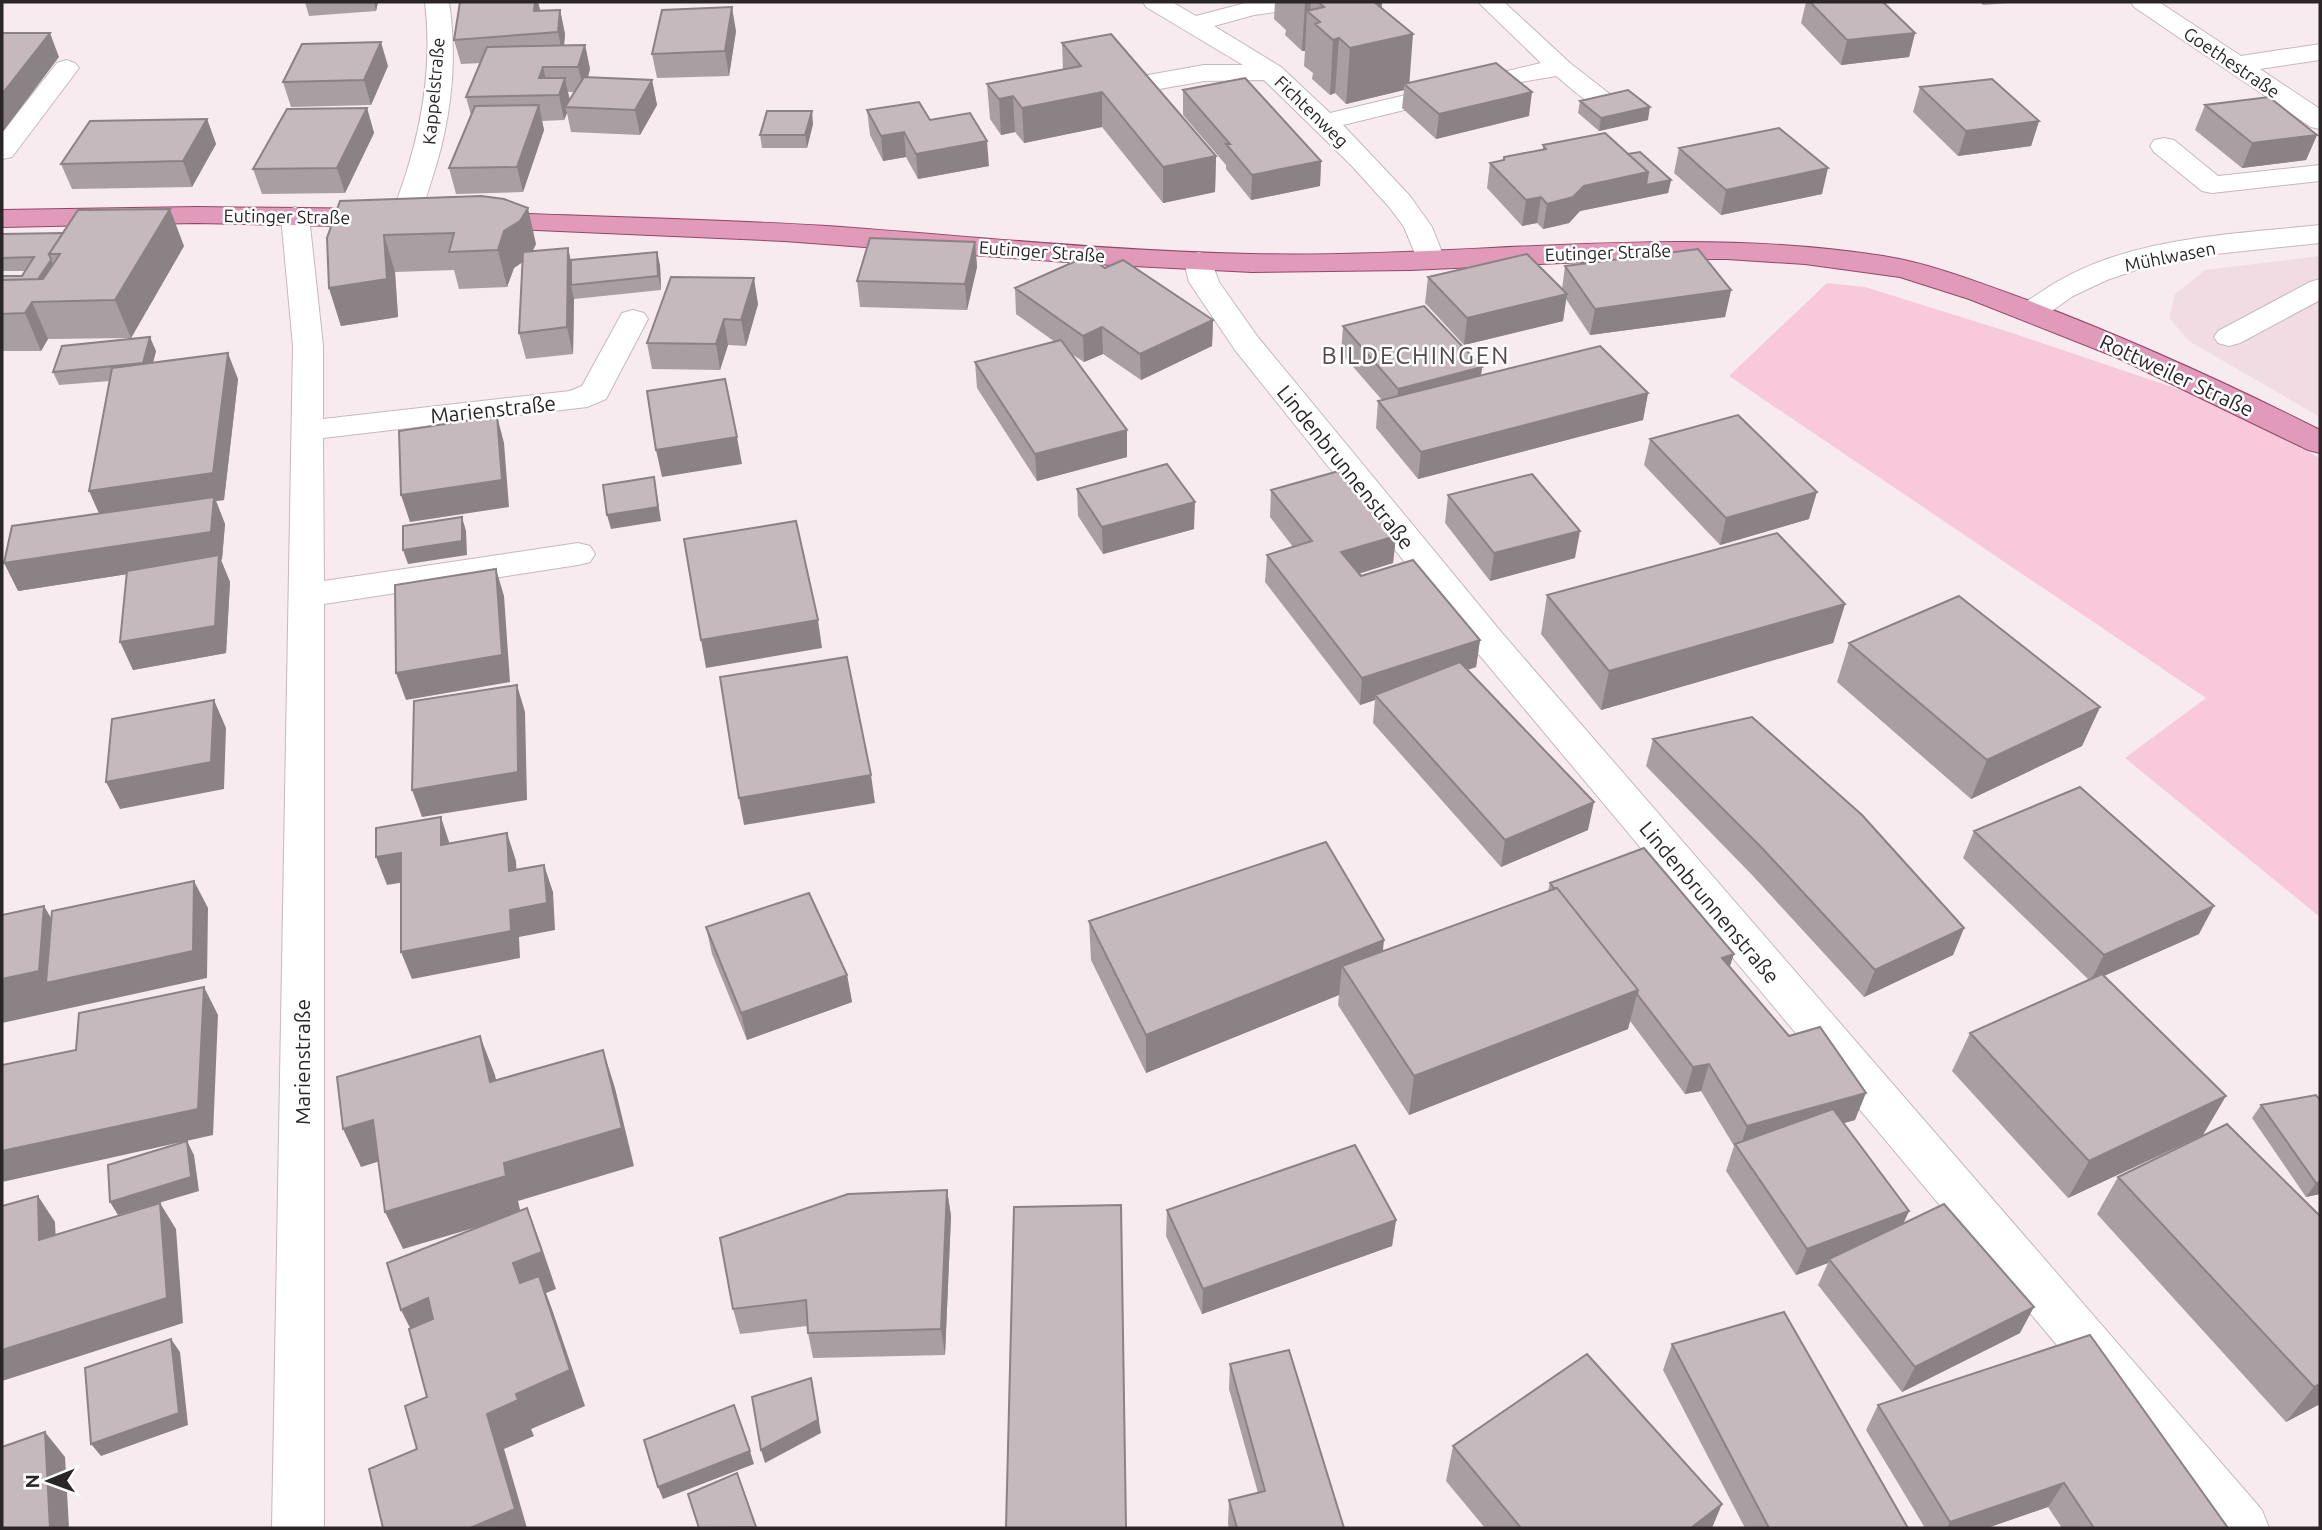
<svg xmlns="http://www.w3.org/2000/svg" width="2322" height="1530" viewBox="0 0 2322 1530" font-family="Ubuntu,sans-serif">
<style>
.built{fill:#f1dce3}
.green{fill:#f8c9da}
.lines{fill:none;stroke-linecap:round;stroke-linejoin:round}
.minor-casing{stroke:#c5b9bd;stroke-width:2}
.major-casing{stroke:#944667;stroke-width:2}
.minor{fill:#fff;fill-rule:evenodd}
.major{fill:#e19ab9;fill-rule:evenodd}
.wall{fill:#a99fa3;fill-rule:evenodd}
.shaded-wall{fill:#8a8284}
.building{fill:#c5b9bd;stroke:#8a8284;stroke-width:2}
.labels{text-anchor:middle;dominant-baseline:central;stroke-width:5;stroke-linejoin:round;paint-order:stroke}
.far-street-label{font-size:18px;fill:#2a2627;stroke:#fff}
.street-label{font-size:21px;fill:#2a2627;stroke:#fff}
.quarter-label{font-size:24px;letter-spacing:2px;fill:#53484c;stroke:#fff}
</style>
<rect width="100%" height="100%" fill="#f7ebef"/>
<path class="built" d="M2320,256V417L2189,341L2169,318L2175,294L2205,270Z"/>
<path class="green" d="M1827,283L1865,287L2006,331L2196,395L2320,458V917L2125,758L2206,698L1729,376Z"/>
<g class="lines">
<g class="minor-casing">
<path id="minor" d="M425,2H449C458,62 451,121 432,179C427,194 423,211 414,224L404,227L394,224L390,218C418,149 434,77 425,2Z
M1143,2H1172L1196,16L1249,2H1313L1310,7L1254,15L1214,26L1281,67L1330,113L1541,63L1478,2H1504L1570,63L1620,102L1616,108C1594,113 1573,89 1556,76L1515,83L1343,125L1410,196L1432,227L1445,260L1440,266L1430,269L1420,266L1404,227L1390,208L1351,165L1264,80L1204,81L1137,93L1128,90L1124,85L1128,80L1137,77L1204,65H1243L1146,7Z
M2131,2H2159L2241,56L2320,44V60L2260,69L2320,109V129L2311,127L2134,7Z
M66,60L75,63L79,68L12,157L2,159V133L57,63Z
M2164,138L2174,140L2218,176L2320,165V181L2212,193L2202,191L2154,152L2150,146L2154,140Z
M295,207L305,210L309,216L323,346V419L570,391L582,386L622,313L633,310L644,313L648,319L606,399L587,407L323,438L324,581L578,543L590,546L595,554L590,562L578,565L324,604V1528H272L293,346L281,216L285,210Z
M2320,225V243L2206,255L2142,268L2107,280L2073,296L2042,318L2031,321L2020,318L2016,312C2022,303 2032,298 2041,292C2120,237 2227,235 2320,225Z
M1199,252L1209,255L1219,282L1257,336L1502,633L2262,1510L2269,1528H2210L1476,651L1235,350L1189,282L1184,261L1189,255Z
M2320,279V300L2240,343L2229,346L2218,343L2214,337L2218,331L2310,282Z"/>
</g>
<g class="major-casing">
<path id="major" d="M196,207L386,209L396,212L400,218L396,224L386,227L196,223L2,227V210Z
M478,212C594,217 711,219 827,226C968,236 1109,251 1251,254C1462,259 1673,223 1883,256C1933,264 1980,283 2027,300C2127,338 2225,382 2320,430V453L2308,450L2118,358L1969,299L1900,277L1805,264L1727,259H1648L1410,270L1252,272L1093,264L784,241L468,227L464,221L468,215Z"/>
</g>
<use href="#minor" class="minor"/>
<use href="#major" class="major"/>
</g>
<path class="wall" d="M305,2H378L376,11L309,16Z
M1275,2H1382L1381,8L1409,83L1529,116L1436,139L1402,108L1404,90L1346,104L1335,93L1330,95L1312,79L1313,73L1304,66L1305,51H1302L1285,35L1286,30L1274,19Z
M1806,2H1883L1915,33L1909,57L1841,65L1801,23Z
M1980,2H2020L1983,5Z
M560,10L565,34L564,45H585L590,69L588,77L652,80L657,105L640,135L571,132L567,113L564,120L542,121L544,130L523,192L456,194L449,168L471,115L466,97L481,63L461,64L454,40L540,11ZM568,92H575L570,100Z
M736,31L729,76L657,78L652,54Z
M1062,43L1216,156L1215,192L1163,203L1102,127L1024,143L1015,132L1001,135L990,119L987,84L1063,70Z
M388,66L371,105L291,107L283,82Z
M1920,87L2039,121L2031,146L1958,156L1913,112Z
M1183,90L1321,161L1320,186L1251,200L1226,169V165L1183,115Z
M1580,101L1648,120L1599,131L1578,113Z
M2205,105L2317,135L2306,160L2242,168L2195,130Z
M367,108L374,133L345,193L262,194L253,169Z
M867,110L930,120L989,166L918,179L906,157L883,161L870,135Z
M207,119L216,144L192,187L72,189L61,164Z
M813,124L807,148H762L760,135Z
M1543,145L1628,154L1671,180L1668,193L1580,211L1569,223L1557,226L1543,229L1537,223L1522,226L1487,188L1490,163L1543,150Z
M1679,148L1822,194L1721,215L1674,173Z
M340,201L536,244L533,251L571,260L660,265L661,290L574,299L573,354L526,359L519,333L523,262L514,268L507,287L459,289L454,270L395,272L398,317L341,326L329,288Z
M2,234L184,246L131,338L48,339L41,351H2V276H22L25,271H2Z
M975,242L977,267L967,310L860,307L857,281Z
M1565,266L1731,290L1725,317L1590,335L1566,299L1563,321L1464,345L1425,303L1428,277L1562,289Z
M1105,268L1213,320L1212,346L1141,380L1103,354L1084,362L1070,353L1127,457L1037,481L977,388L975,362L1055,342L1016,314L1015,288Z
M758,304L746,346L728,345L720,370L652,369L647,343Z
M1343,326L1482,367L1481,375L1648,393L1643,420L1418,479L1376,428L1378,401L1382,400L1341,353Z
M156,351L153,363L238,379L224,500L216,501L225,524L222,559L221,560L230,582L226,653L133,670L127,574L18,591L99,514L110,381L59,385L53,372Z
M1650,439L1809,519L1720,545L1644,465Z
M1077,489L1194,529L1103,554L1078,516Z
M1271,490L1396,536L1393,563L1359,574L1361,576L1480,640L1476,667L1467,670L1588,830L1501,867L1373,723L1375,700L1360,705L1265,582L1267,555L1293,547L1270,517Z
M1448,495L1575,558L1490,581L1445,523Z
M1547,595L1845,604L1833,643L1601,710L1541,634Z
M1849,643L2100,707L2082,746L1971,799L1837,682Z
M1653,739L1964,928L1953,955L1864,997L1753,876L1646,766Z
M1974,831L2199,934L2104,976L2203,1135L2068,1198L1952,1071L1970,1033L2089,980L1963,858Z
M1550,883L1730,967L1855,1120L1843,1123L1909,1211L1903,1224L2020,1333L1902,1392L1818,1285L1828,1263L1796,1275L1726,1171L1734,1146L1701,1091L1685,1094L1630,1021L1628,1029L1409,1115L1338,1005L1339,995L1146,1073L1091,960L1089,921L1383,951L1548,891Z
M706,927L847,975L852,1002L747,1040L712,954Z
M2320,1100V1194L2306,1197L2252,1118L2261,1105Z
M2227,1124L2320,1404L2286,1422L2097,1214L2118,1177Z
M947,1190L951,1216L945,1355L813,1358L808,1333L807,1326L740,1334L733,1309Z
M1167,1210L1396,1220L1392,1246L1202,1314L1166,1236Z
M1672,1344L1908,1528H1745L1663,1370Z
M1230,1364L1344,1528H1229L1228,1524L1229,1500L1258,1493L1229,1389Z
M1878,1405L2228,1528H2062L2048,1507L1987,1528H1925L1866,1430Z
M1453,1446L1712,1528H1485L1446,1481Z"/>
<path class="shaded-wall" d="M374,2H378L376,11Z
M535,2H538L541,13L539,35L534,11Z
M1305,2H1311L1310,14L1307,11L1305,51H1302Z
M1368,2H1382L1379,42L1413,34L1409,88L1404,84V90L1346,104L1350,48Z
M732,7L736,31L729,76L725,51Z
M560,10L565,34L563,57L558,32Z
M50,33L59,57L2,133V94Z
M1915,33L1909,57L1841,65L1847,40Z
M1339,38L1335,93L1330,95L1333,40Z
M381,42L388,66L371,105L364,80Z
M585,45L590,69L584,91L578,67Z
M543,67L549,92L539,78Z
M565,78L570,102L565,107L567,113L564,120L559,95Z
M652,80L657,105L640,135L635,110Z
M1102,92V127L1024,143L1022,108Z
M1532,92L1529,116L1436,139L1439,114Z
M1013,96L1015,132L1001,135L999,99Z
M539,105L544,130L523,192L517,167Z
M1650,107L1648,120L1599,131L1601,118Z
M367,108L374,133L345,193L337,168Z
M812,111L813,124L807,148L805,135Z
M207,119L216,144L192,187L183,161Z
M2039,121L2031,146L1958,156L1966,131Z
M904,132L906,157L883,161L881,136Z
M2317,135L2306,160L2242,168L2252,143Z
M987,141L989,166L918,179L916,154Z
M1216,156L1215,192L1163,203V167Z
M1321,161L1320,186L1251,200L1252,175Z
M1828,168L1822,194L1721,215L1726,190Z
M1648,172L1671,180L1668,193L1580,211L1569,223L1543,229L1547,204L1584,186Z
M1541,197L1537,223L1522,226L1526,200Z
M528,208L536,244L529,257L514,268L507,287L498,250L504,231Z
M170,209L184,246L131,338L115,300Z
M384,235L395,272L398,317L341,326L329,288Z
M975,242L977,267L967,310L965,284Z
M568,248L574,274L571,285L574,299L573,354L567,327Z
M657,252L660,265L661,290L658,276Z
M51,260L57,273L31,291Z
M754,278L758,304L746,346L741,320Z
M1731,290L1725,317L1590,335L1595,309Z
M1567,294L1563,321L1464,345L1467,318Z
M32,302L48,339L41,351L25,313Z
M724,319L728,345L720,370L716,344Z
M1213,320L1212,346L1141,380L1140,354Z
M1102,327L1103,354L1084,362L1083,336Z
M150,337L156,351L149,377L143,363Z
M228,353L238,379L224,500L216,501L225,524L222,559L221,560L230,582L226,653L133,670L120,642L219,560L18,591L4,563L101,518L89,491Z
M1482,367L1479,393L1396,416L1398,389Z
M1648,393L1643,420L1418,479L1421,452Z
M497,416L504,443L509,507L410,522L401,495Z
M1127,430V457L1037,481L1035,454Z
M737,437L742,464L662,477L656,450Z
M654,477L661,521L611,529L607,515Z
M1817,492L1809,519L1720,545L1726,518Z
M1195,502L1194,529L1103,554L1102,527Z
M462,517L466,531L467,555L408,564L403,550Z
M1580,531L1575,558L1490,581L1494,553Z
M1396,536L1393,563L1339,579L1341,552Z
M496,569L504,596L510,682L406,700L396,673Z
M1845,604L1833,643L1601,710L1609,671Z
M818,620L822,648L706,668L701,640Z
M1480,640L1476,667L1379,699L1375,695V700L1360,705L1362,678Z
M517,685L525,712L527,800L422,817L412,790Z
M214,700L226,728L224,789L120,809L106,782Z
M2100,707L2082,746L1971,799L1987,760Z
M871,775L875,803L744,825L739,798Z
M1594,802L1588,830L1501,867L1505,840Z
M441,817L450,845H441Z
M507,833L516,861L518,899L509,871Z
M401,853L411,881L387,885L376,857Z
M544,865L553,892L555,930L519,937L520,958L412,979L401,952L510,910Z
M194,881L208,908L207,978L2,1023V979L44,906L67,945Z
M2214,906L2199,934L2090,982L2104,955Z
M1964,928L1953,955L1864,997L1875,970Z
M1384,940L1380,979L1342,966L1339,995L1146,1073V1035Z
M1734,954L1725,981L1722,958Z
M847,975L852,1002L747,1040L741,1013Z
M204,987L218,1015L213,1135L2,1182V1151Z
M1638,990L1628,1029L1409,1115L1414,1076Z
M480,1036L495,1075L505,1120L490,1082Z
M603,1050L615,1088L634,1166L518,1201L521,1214L403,1249L385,1212L504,1163Z
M1709,1064L1701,1091L1685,1094L1693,1067Z
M1866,1093L1855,1120L1740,1152L1739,1151L1747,1126Z
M2226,1096L2203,1135L2068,1198L2089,1161Z
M373,1120L390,1158L361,1167L343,1129Z
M187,1141L194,1155L199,1191L118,1215L110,1202Z
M2320,1182V1194L2306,1197L2316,1183Z
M947,1190L951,1216L945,1355L941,1329Z
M38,1196L55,1222L57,1266L39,1240Z
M160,1203L176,1229L183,1323L2,1381V1350Z
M527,1208L541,1245L556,1289L546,1293L553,1312L585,1406L531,1429L534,1436L504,1449L527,1528H470L487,1414L516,1394L513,1263Z
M1909,1211L1897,1237L1829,1259L1828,1263L1796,1275L1807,1249Z
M1396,1220L1392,1246L1202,1314L1203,1289Z
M428,1298L445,1335L419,1346L401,1310Z
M2034,1307L2020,1333L1902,1392L1915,1367Z
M171,1339L180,1352L188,1425L101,1456L91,1444Z
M811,1378L821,1433L765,1463L761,1450Z
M2320,1384V1404L2286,1422L2314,1387Z
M45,1432L65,1457L69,1528H50Z
M750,1451L754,1464L663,1499L658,1487Z
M2064,1483L2048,1507L1987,1528H1947L1950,1522Z
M1722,1504L1712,1528H1691Z"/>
<path class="building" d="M460,2H535L534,11L560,10L558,32L454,40Z
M1318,2H1374L1413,34L1350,48L1339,38L1333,40L1315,24L1320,22L1307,11L1324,7Z
M1810,2H1883L1915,33L1847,40Z
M732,7L725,51L652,54L662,10Z
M2,33H50L2,94Z
M1111,34L1216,156L1163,167L1102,92L1022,108L1013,96L999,99L987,84L1081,66L1062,43Z
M381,42L364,80L283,82L302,44Z
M585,45L578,67H543L539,78H565L559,95L466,97L487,47Z
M1496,63L1532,92L1439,114L1404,84Z
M584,77L652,80L635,110L565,107Z
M1245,78L1321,161L1252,175L1226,144H1230L1183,90Z
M1992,79L2039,121L1966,131L1920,87Z
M1628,90L1650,107L1601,118L1580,101Z
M2269,97L2317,135L2252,143L2205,105Z
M919,102L930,120L970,113L987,141L916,154L904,132L881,136L867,110Z
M539,105L517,167L449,168L475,106Z
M367,108L337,168L253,169L287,109Z
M767,111H812L805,135H760Z
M207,119L183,161L61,164L90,121Z
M1779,128L1828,168L1726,190L1679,148Z
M1605,133L1648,172L1584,186L1573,197L1547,204L1541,197L1526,200L1490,163L1504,160V157L1546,149L1543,145Z
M1640,152L1671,180L1646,185L1648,172L1628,154Z
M481,196L504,199L528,208L520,221L504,231L498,250L449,252L454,233L384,235L387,279L329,288L327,238L340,201Z
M170,209L115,300L32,302L25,313L2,314V280L43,279L60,254H49L78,210Z
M63,233L49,254L51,260L38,279L2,280V276H22L34,257L2,258V234Z
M870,238L975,242L965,284L857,281Z
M568,248L567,327L519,333L523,252Z
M1698,249L1731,290L1595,309L1565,266Z
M657,252L658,276L571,285V260Z
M1527,254L1567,294L1467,318L1428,277Z
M1087,256L1105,268L1123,260L1213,320L1140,354L1102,327L1083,336L1015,288Z
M671,277L754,278L741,320L724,319L716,344L647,343Z
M1424,306L1482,367L1398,389L1343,326Z
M150,337L143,363L53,372L62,346Z
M1061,340L1127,430L1035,454L975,362Z
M1600,346L1648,393L1421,452L1378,401Z
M228,353L213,473L89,491L112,368Z
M725,379L737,437L656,450L647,391Z
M1738,415L1817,492L1726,518L1650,439Z
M497,416L502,480L401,495L399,431Z
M1167,464L1195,502L1102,527L1077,489Z
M1339,471L1396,536L1341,552L1361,576L1413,560L1480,640L1362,678L1267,555L1312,541L1271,490Z
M1532,474L1580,531L1494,553L1448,495Z
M654,477L658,507L607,515L603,485Z
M214,497L211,532L4,563L12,526Z
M462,517V541L403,550V526Z
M796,521L818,620L701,640L684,539Z
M1777,533L1845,604L1609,671L1547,595Z
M219,555L215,626L120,642L127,571Z
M496,569L502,655L396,673L395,585Z
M1959,596L2100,707L1987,760L1849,643Z
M847,657L871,775L739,798L720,677Z
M1460,662L1594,802L1505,840L1375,695Z
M517,685L518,772L412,790L414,701Z
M214,700L211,762L106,782L112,719Z
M1752,717L1862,815L1964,928L1875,970L1762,848L1653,739Z
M2080,787L2214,906L2104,955L1974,831Z
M441,817V845L507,833L509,871L544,865L547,903L510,910L511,931L401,952V853L376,857V828Z
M1326,842L1384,940L1146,1035L1089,921Z
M1644,848L1734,954L1722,958L1789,1036L1820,1027L1866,1093L1747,1126L1709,1064L1693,1067L1637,994L1638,990L1557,888H1554L1550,883Z
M194,881L193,951L46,983L52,911Z
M1557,888L1638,990L1414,1076L1342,966Z
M809,893L847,975L741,1013L706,927Z
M44,906L39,971L2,979V915Z
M2102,974L2226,1096L2089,1161L1970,1033Z
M204,987L198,1109L2,1151V1065L76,1050L79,1013Z
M480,1036L490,1082L603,1050L622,1128L504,1163L506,1176L385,1212L373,1120L343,1129L337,1077Z
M2316,1095L2320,1100V1182L2316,1183L2261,1105Z
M1833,1109L1909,1211L1807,1249L1735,1144Z
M2227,1124L2320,1216V1384L2314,1387L2118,1177Z
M187,1141L191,1177L110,1202L108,1165Z
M1355,1145L1396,1220L1203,1289L1167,1210Z
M947,1190L941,1329L808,1333L806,1300L733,1309L720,1238L848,1194Z
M38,1196L39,1240L160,1203L167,1298L2,1350V1206Z
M1944,1204L2034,1307L1915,1367L1829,1259Z
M1121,1205L1126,1528H1006L1014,1207Z
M527,1208L542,1252L513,1263L520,1283L539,1276L570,1370L516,1394L518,1400L487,1414L515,1509L470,1528H383L369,1469L417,1449L405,1406L427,1397L409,1329L433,1319L428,1298L401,1310L387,1263Z
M1784,1312L1908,1528H1769L1672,1344Z
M2090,1335L2228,1528H2094L2064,1483L1950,1522L1878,1405Z
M171,1339L179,1413L91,1444L85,1368Z
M1289,1350L1344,1528H1237L1229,1500L1265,1491L1230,1364Z
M1587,1354L1722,1504L1691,1528H1521L1453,1446Z
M811,1378L818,1420L761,1450L752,1397Z
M734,1405L750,1451L658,1487L644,1440Z
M45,1432L50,1528H2V1447Z
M737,1473L756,1527L699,1528L688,1494Z"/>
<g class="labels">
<g class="far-street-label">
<text transform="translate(2232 62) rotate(34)">Goethestraße</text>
<text transform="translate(433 91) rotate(-85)">Kappelstraße</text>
<text transform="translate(1312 111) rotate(44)">Fichtenweg</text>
<text transform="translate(287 216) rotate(1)">Eutinger Straße</text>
<text transform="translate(1042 251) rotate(4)">Eutinger Straße</text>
<text transform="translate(1608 252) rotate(-2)">Eutinger Straße</text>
<text transform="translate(2170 256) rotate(-11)">Mühlwasen</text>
</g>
<g class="street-label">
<text transform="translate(2177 375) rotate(25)">Rottweiler Straße</text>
<text transform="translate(493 409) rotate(-6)">Marienstraße</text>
<text transform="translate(1346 467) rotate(51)">Lindenbrunnenstraße</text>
<text transform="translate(1710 902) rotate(50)">Lindenbrunnenstraße</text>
<text transform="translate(302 1062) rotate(-90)">Marienstraße</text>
</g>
<g class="quarter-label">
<text x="1416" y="355">BILDECHINGEN</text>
</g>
</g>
<rect width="2322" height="1530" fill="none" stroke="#2a2627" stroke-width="7"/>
<g transform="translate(49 1481) rotate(269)" stroke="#ffffff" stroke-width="5" paint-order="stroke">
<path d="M0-5L12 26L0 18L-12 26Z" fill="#2a2627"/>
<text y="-10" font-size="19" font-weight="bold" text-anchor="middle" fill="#2a2627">N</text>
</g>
</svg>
